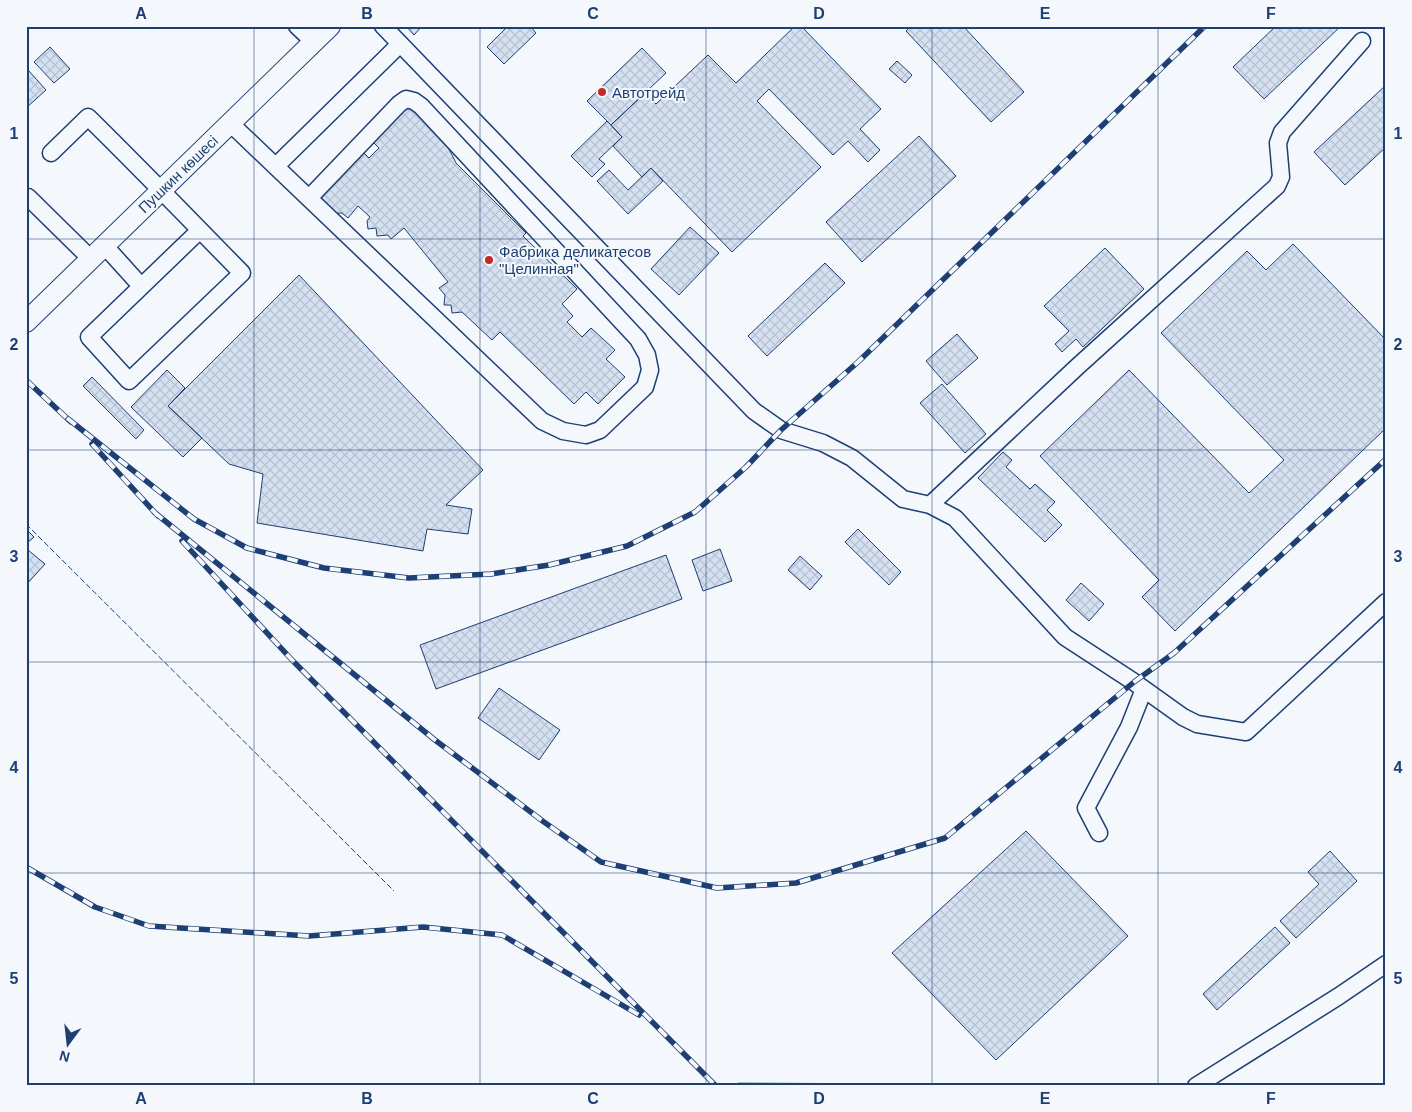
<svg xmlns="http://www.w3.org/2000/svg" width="1412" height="1112" viewBox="0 0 1412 1112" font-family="Helvetica,sans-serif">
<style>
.grass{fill:url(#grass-tufts);stroke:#687fa3}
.building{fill:url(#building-cross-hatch);stroke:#1d3f73}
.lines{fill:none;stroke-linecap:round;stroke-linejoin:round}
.minor-casing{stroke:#1d3f73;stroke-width:19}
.major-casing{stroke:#1d3f73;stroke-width:22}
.minor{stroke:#f4f7fb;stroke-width:16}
.major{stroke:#f4f7fb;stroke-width:20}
.rail-casing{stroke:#1d3f73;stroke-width:5.5}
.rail{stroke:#f4f7fb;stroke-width:4;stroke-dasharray:11;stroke-linecap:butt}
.fence{stroke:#1d3f73;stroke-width:1;stroke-dasharray:6 2.5;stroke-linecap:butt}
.grid{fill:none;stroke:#1d3f73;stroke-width:1;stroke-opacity:0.55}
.poi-dot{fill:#c62828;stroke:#f4f7fb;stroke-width:2}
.labels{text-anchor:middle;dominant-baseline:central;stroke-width:4;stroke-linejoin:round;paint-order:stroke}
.poi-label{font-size:15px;fill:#1d3f73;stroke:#f4f7fb;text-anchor:start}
.street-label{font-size:15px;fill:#1d3f73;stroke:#f4f7fb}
.neatline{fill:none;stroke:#1d3f73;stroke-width:2}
.grid-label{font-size:16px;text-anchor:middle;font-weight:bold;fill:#1d3f73}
</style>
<defs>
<pattern id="grass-tufts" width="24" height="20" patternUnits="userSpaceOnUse" patternTransform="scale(1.25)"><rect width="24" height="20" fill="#e3e9f0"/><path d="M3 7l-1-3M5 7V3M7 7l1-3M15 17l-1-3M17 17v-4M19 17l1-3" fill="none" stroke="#c2c9d1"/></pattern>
<pattern id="building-cross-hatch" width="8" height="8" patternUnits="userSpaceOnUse" patternTransform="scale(1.25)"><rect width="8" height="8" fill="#d5e0f0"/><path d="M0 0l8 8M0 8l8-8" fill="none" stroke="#b6c1d1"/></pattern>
</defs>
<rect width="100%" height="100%" fill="#f4f7fb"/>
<path class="grass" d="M738,1083L1080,1085V1086H741Z"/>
<path class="building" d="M406,26H422L414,35Z
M508,26H530L536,33L504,64L487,47Z
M795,26H801L881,109L860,129L880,150L868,162L848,141L833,155L769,89L757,101L821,167L732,252L651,168L642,177L613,146L622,137L611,125L645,93L656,104L708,55L736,83Z
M911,26H963L1024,92L991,122L906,31Z
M1276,26H1341L1264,99L1233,67Z
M50,47L70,69L54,83L34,62Z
M642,48L666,73L611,125L587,101Z
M897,61L912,75L905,83L889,69Z
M29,71L46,90L26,108V74Z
M1386,85V147L1345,185L1314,152Z
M407,105L447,145L456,163L526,233L523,236L577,289L562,304L573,316L567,322L582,337L591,328L615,350L606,359L625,377L598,404L586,392L574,404L500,332L492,340L462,312L452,313L451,305H444L445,295L439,288L448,282L404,228L391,239L388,235L377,236L376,228L368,229L367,221L370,217L358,206L348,218L342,213L327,214L310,199L360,149L369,158L379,148L371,140Z
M607,121L622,137L599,159L605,164L592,177L571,156Z
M919,136L956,176L862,262L826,222Z
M651,168L663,181L628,214L597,181L609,170L628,190Z
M690,227L719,253L679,295L651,269Z
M1293,244L1386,340V428L1175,631L1142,597L1159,580L1040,456L1129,370L1249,493L1284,460L1161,333L1247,251L1266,270Z
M1105,248L1144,289L1083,347L1076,339L1062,352L1055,344L1069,331L1044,306Z
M825,263L845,283L767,356L748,336Z
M299,275L483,470L446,505L472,509L468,534L427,529L423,551L257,523L263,474L229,464L168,406Z
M957,334L978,358L947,385L926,361Z
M167,370L185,388L168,406L202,438L183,457L131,407Z
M92,377L144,430L136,439L83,386Z
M942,384L986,434L965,453L920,403Z
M1003,452L1012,460L1006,467L1030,489L1035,484L1055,502L1047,510L1062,525L1045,542L978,478Z
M26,529L34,537L26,544Z
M858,529L901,572L889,585L845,542Z
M720,549L732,581L703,591L692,560Z
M28,550L45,564L26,585V553Z
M666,555L682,599L436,689L420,645Z
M800,556L822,576L810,590L788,570Z
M1081,583L1104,604L1089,621L1066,600Z
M499,688L560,730L539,760L478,718Z
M1026,831L1128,936L996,1060L892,953Z
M1330,851L1357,881L1296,938L1280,921L1319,884L1308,872Z
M1275,927L1290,943L1217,1010L1203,994Z"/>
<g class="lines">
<g class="minor-casing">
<path id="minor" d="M297,26L314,42
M383,26L754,411L781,430L823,443L852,458L903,499L930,505L1077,367L1277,186L1281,177L1278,143L1282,132L1362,41
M230,123L542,421L563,431L586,435L600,430L645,387L650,370L647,355L638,339L421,106L414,101L406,99L399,104L309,198
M51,153L88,117C140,168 191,221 242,273L129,381L89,337L200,230
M276,166L400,44
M26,199L28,197L91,259
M104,245L141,286
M930,505L955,518L1065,637L1134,682L1183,717L1197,724L1246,732L1386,602
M1099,833L1086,808L1129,727L1144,689
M1196,1086L1339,996L1386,964"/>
</g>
<g class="major-casing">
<path id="major" d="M26,322L330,26"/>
</g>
<use href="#minor" class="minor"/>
<use href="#major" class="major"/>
<g class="rail-casing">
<path id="rail" d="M26,380L71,422
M67,418L194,519L247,548L324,568L409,578L491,574L549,565L627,546L695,512L746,467L781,430L858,362L1205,26
M92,444L158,516
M154,512L435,740L544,822L601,862L717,888L796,883L945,838L1134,682L1174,653L1386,459
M182,541L293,661L716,1086
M26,867L95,907L149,926L309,936L423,927L502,935L639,1015"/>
</g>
<use href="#rail" class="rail"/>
<path class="fence" d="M26,524L394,891"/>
</g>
<path class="grid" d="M254,26V1086M480,26V1086M706,26V1086M932,26V1086M1158,26V1086M26,239H1386M26,450H1386M26,662H1386M26,873H1386"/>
<g class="poi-dot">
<circle cx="602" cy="92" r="5"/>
<circle cx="489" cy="260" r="5"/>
</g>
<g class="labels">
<g class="poi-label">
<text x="612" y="92">Автотрейд</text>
<text x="499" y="251">Фабрика деликатесов<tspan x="499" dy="17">"Целинная"</tspan></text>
</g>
<g class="street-label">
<text transform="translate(178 174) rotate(-44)">Пушкин көшесі</text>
</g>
</g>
<rect width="1412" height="1112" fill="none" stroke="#f4f7fb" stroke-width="55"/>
<g transform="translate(68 1044) rotate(195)" stroke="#f4f7fb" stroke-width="4" paint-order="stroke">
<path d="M0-4L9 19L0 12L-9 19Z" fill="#1d3f73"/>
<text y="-8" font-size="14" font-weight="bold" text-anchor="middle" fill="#1d3f73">N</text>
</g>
<rect x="28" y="28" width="1356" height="1056" class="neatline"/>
<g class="grid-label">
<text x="141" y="19">A</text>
<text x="367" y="19">B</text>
<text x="593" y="19">C</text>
<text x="819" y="19">D</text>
<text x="1045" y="19">E</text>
<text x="1271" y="19">F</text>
<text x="14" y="139">1</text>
<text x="1398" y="139">1</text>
<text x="14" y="350">2</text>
<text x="1398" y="350">2</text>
<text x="14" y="562">3</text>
<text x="1398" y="562">3</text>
<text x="14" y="773">4</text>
<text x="1398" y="773">4</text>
<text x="14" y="984">5</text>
<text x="1398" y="984">5</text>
<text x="141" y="1104">A</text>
<text x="367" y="1104">B</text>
<text x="593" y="1104">C</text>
<text x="819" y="1104">D</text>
<text x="1045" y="1104">E</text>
<text x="1271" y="1104">F</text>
</g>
</svg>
